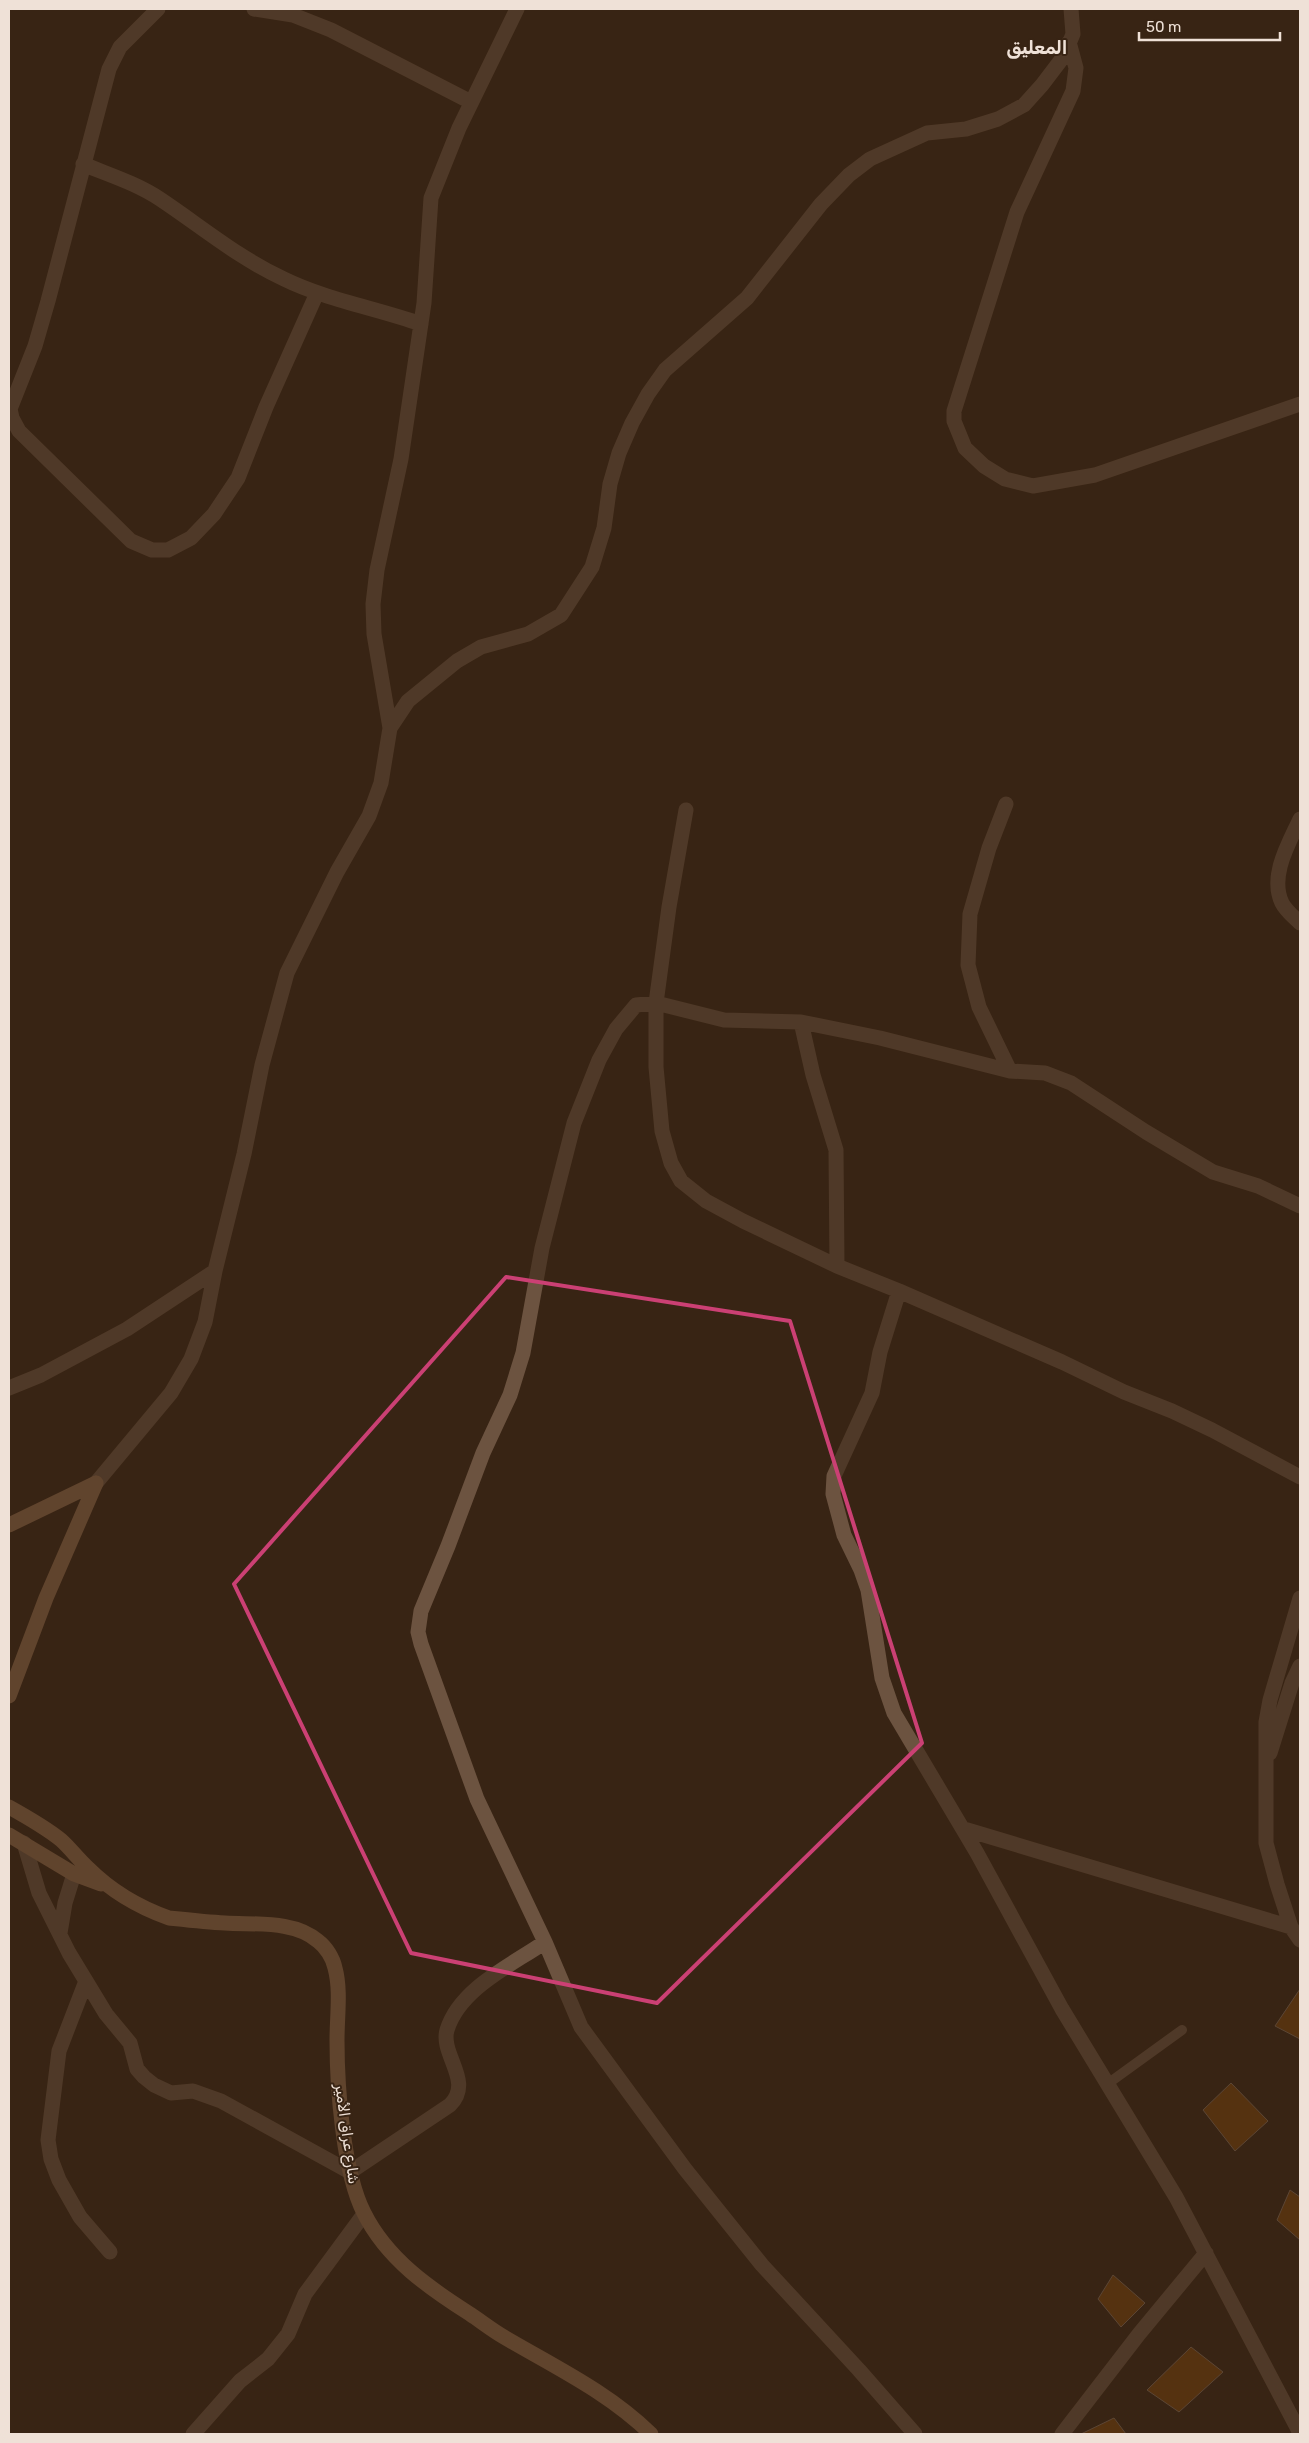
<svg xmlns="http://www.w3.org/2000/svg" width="1309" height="2443" viewBox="0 0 1309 2443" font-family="Rubik,Vazirmatn,sans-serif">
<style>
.building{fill:#79430d;stroke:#866e5c}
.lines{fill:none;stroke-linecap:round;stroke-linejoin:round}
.lane{stroke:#6c5340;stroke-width:10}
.street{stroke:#6c5340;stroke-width:15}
.secondary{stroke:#916a4c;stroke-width:15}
.marked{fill:none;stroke:#cb4074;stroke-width:4;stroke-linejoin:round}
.labels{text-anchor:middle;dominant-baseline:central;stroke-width:4;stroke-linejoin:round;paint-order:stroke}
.street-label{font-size:15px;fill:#efe1d7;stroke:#382414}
.quarter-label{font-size:18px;font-weight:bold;fill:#efe1d7;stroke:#382414}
</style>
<rect width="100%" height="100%" fill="#382414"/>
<path class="building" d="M1300,1989V2039L1275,2026Z
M1231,2083L1268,2121L1235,2151L1203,2110Z
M1290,2190L1300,2197V2240L1277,2220Z
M1113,2275L1145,2303L1121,2327L1098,2299Z
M1191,2347L1223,2372L1179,2412L1147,2390Z
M1114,2418L1126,2434H1081Z"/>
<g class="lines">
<path class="lane" d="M1106,2085L1182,2030"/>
<path class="street" d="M158,9L120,47L109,69L48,301L35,346L10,409L12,418L19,431L131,541L152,550H168L191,538L214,514L238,478L266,407L317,293
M254,9L293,15L331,30L471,102
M1069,42L1076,68L1073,91L1017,212L954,411V421L965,448L984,466L1005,479L1033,486L1095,475L1300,404
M83,164C109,175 136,183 160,199C202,227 237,257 284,279C327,300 376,308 421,324
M390,728L408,701L457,661L481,647L528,634L561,615L592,567L604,528L610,484L619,453L632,423L648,394L665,370L747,298L821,204L849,175L870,159L927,133L966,129L998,119L1024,105L1042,85L1064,56L1073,34L1071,9
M1006,804L989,848L970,914L968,965L979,1007L1010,1071
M686,810L669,907L656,1003V1067L662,1131L671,1163L681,1181L706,1201L743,1221L837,1266L899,1291L1062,1362L1124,1392L1172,1411L1212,1430L1300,1477
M1300,819C1289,843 1269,876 1282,903C1286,911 1294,917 1300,923
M801,1022L813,1075L836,1150L837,1266
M899,1291L880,1352L872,1393L834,1476L833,1494L844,1535L861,1570L868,1590L882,1678L894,1713L977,1853L1062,2009L1176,2197L1300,2433
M9,1388L41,1375L127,1329L215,1271
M96,1483L171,1393L191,1359L205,1322L215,1271L244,1154L262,1065L287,973L337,872L369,816L381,783L390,728L374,634L373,604L377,570L401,459L424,303L431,198L459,128L517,9
M1300,1598L1270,1700L1266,1722V1843L1277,1884L1291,1927L1300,1940
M1270,1753L1292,1683L1300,1666
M964,1829L1291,1927
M24,1843L39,1893L69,1953L106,2014L130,2043L137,2069L144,2077L154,2085L171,2093L193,2091L221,2101L350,2172L450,2105C474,2081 440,2055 447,2030C460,1988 512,1965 545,1942
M60,1933L65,1903L74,1874
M86,1981L59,2051L48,2140L51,2159L59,2180L80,2217L110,2252
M193,2434L240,2381L268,2359L288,2334L305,2294L364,2214
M915,2434L859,2370L762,2265L685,2169L581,2027L545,1942L477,1799L421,1644L418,1632L421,1611L448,1546L483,1453L510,1395L523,1353L542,1248L574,1123L599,1060L616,1029L636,1005L656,1003L724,1020L801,1022L880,1038L1010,1071L1045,1073L1071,1083L1146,1132L1213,1172L1258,1186L1300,1206
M1062,2434L1139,2334L1206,2253"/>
<path class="secondary" d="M9,1525L96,1483
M9,1696L46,1598L96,1483
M9,1807C27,1817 45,1827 61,1840C71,1849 78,1859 88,1868C111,1891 138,1907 169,1918C188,1920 206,1922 225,1923C255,1925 294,1920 318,1941C326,1947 333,1958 335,1968C341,1990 337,2016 337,2040C337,2087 343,2172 364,2213C387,2259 429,2288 470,2314C482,2322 492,2330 504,2337C555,2367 608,2392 651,2434
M9,1835L74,1874L101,1884"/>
</g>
<path d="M0 0H1309V2443H0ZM506,1277L790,1321L922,1743L657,2003L411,1953L234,1584Z" fill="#382414" fill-opacity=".55" fill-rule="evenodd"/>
<path class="marked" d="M506,1277L790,1321L922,1743L657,2003L411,1953L234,1584Z"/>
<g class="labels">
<g class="street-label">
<text transform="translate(347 2134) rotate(82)">شارع عراق الأمير</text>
</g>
<g class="quarter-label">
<text x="1037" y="48">المعليق</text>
</g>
</g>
<rect width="1309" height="2443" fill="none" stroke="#efe1d7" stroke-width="20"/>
<path d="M1139 32v8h141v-8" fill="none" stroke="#efe1d7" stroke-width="2.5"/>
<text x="1146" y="32" font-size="15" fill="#efe1d7" stroke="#382414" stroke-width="4" paint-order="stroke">50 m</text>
</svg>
